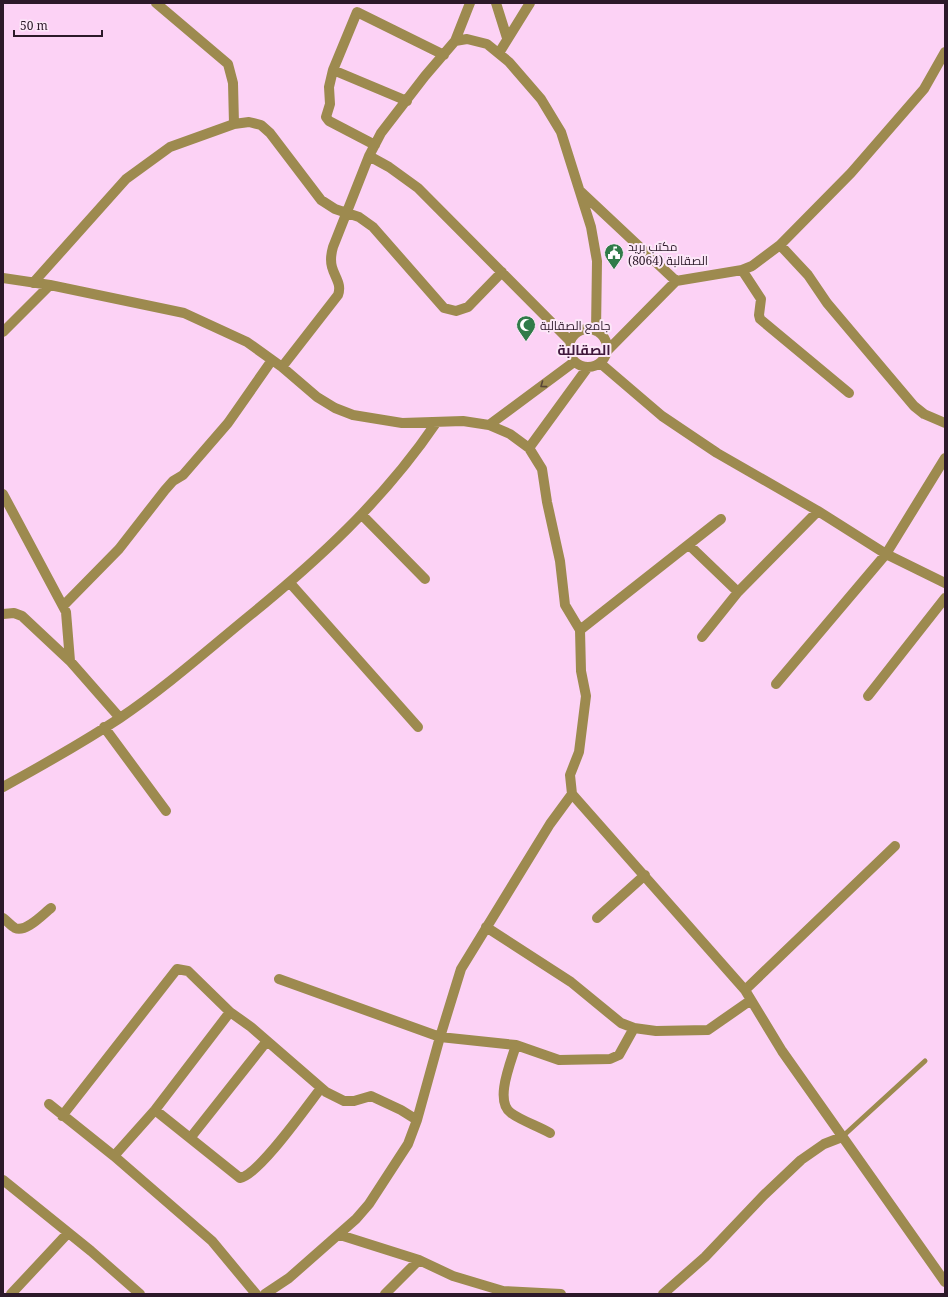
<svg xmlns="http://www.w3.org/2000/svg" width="948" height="1297" viewBox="0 0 948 1297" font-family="'Noto Serif',Cairo,serif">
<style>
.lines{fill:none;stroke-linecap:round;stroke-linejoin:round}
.service{stroke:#9d8a4f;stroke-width:5}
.minor{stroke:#9d8a4f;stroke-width:10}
.oneway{stroke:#594638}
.labels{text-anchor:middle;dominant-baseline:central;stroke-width:4;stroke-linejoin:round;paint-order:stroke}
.poi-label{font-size:12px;fill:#2c1929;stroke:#fce7f8;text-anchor:start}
.quarter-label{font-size:14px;font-weight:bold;fill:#3f173b;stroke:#fce7f8}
</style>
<rect width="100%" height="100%" fill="#fcd2f5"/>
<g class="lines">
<path class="service" d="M842,1137L925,1061"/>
<path class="minor" d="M156,3L228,64L233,83L234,124
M496,3L507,38
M455,41L467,39L487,44L509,62L541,99L561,132L591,227L597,261L596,331
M499,53L530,3
M333,70L407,101
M375,145L329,121L326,117L330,104L329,87L333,70L357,12L444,55
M369,156L389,167L418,188L570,341
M580,191L676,281
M780,245L808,275L827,303L914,406L924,414L945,423
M742,270L761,299L759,315L760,319L849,393
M3,278L50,285L184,313L247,342L282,367L317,397L335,408L353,415L402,423L463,421L489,425L510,434L529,448L542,469L547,502L560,561L565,605L580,630L581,671L586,696L579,752L570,775L572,794L550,824L461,969L440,1037L417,1120L408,1144L369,1204L356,1219L289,1278L265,1294
M33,283L126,179L170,147L234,124L249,122L261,125L270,133L321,200L335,209L359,217L373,227L444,308L456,311L468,307L502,272
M569 348a19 19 0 1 1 38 0a19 19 0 1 1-38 0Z
M3,332L50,285
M606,352L676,281L742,270L752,266L780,245L851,173L924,89L945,52
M600,363L662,416L717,453L818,511L886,554L945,583
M282,367L338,295C342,284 335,278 332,267C330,260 331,254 333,247L369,156L381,133L425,76L455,41L470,3
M489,425L574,362
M529,448L588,367
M3,494L66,612L70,661
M362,515L425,579
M689,545L738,592
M290,583L418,727
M64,605L119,549L165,490L173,481L183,475L228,423L272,360
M3,614L14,613L22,616L70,661L120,718
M580,630L721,519
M702,637L738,592L818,511
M776,684L886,554L945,458
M868,696L945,598
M104,727L166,811
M3,787C43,765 82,743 120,718C163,689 203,654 243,621C316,562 383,501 436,423
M572,794L745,990L782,1051L945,1282
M3,918C7,921 11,926 15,928C26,933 43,914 51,908
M597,918L645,875
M486,927L571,982L621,1023L634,1028L656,1031L708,1030L751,1000
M279,979L440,1037L516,1045L559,1060L610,1059L619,1055L634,1028
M745,990L895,846
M230,1012L155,1110L114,1156L212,1241L256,1294
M516,1045C511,1062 494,1101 511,1113C522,1121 538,1126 550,1133
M49,1104L114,1156
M155,1110L240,1178C259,1175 307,1106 321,1088
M62,1116L177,969L188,971L230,1012L251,1027L326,1092L344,1101H354L371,1096L401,1110L417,1120
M191,1137L267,1041
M3,1180L91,1251L140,1294
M340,1235L419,1260L453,1276L503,1291L561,1294
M11,1294L68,1233
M385,1294L419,1260
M663,1294L705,1257L764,1195L801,1160L824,1144L842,1137"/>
</g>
<defs><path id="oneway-chevron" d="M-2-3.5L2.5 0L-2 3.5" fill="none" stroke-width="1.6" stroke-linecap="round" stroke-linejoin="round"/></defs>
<use class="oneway" href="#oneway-chevron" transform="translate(543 385) rotate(144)"/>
<defs>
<g id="civic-pin" transform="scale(1)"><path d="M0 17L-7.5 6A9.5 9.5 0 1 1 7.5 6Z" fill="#307b49" stroke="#fce7f8"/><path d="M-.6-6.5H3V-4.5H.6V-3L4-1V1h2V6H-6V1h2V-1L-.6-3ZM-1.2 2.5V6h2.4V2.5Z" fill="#fff"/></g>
<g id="mosque-pin" transform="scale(1)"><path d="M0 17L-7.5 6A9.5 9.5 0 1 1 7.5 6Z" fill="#307b49" stroke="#fce7f8"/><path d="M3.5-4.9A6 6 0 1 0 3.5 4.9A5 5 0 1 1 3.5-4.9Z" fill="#fff"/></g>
</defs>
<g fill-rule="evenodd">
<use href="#civic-pin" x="614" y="253"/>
<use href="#mosque-pin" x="526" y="325"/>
</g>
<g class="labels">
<g class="poi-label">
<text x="628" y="246">مكتب بريد<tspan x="628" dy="14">الصقالبة (8064)</tspan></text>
<text x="540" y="325">جامع الصقالبة</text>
</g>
<g class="quarter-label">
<text x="584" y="349">الصقالبة</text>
</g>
</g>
<rect width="948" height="1297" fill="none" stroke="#2c1929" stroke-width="8"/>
<path d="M14 30v6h88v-6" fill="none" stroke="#2c1929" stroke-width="2"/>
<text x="20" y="30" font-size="12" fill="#2c1929" stroke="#fce7f8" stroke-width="3" paint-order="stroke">50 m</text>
</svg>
